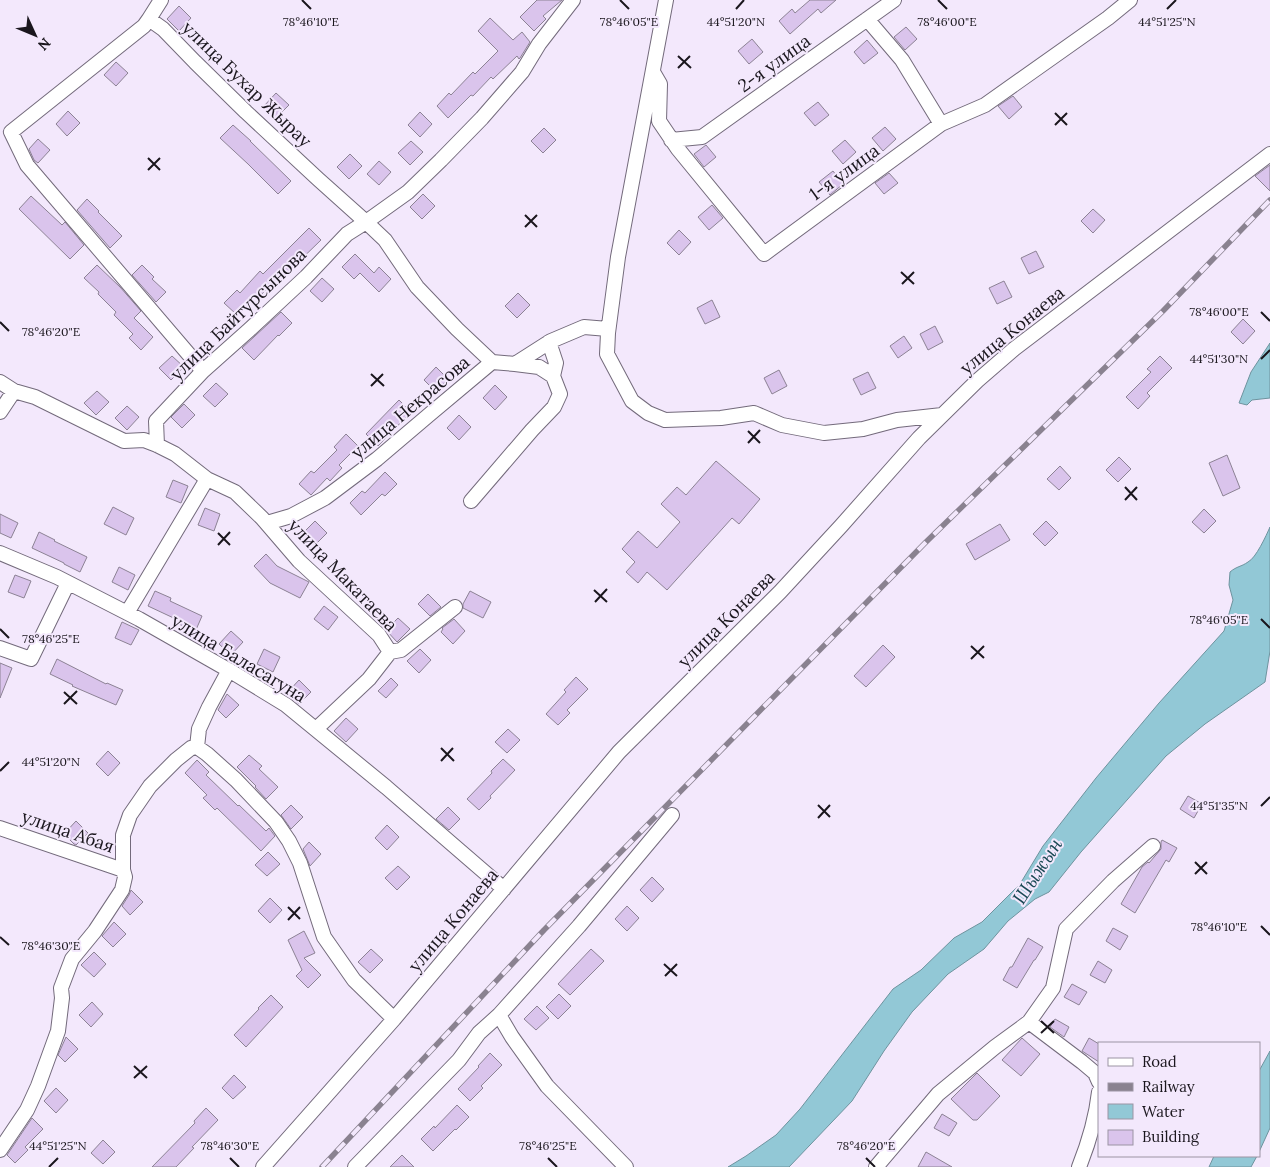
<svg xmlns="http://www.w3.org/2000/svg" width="1270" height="1167" viewBox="0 0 1270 1167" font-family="Lora,serif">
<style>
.water{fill:#92c8d6;stroke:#6e939e}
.building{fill:#dac4ec;stroke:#8c8294}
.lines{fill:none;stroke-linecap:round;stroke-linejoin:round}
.minor-casing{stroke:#736a7b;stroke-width:16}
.minor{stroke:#fff;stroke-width:14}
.rail-casing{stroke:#8a8290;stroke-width:5.5}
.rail{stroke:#f3e8fc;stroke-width:4;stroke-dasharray:11;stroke-linecap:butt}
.ticks{fill:none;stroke:#1a161d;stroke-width:2}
.labels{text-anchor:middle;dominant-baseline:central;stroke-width:4;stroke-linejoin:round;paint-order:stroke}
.street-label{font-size:18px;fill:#1a161d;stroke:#f3e8fc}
.water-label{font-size:19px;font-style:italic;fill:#1b4a55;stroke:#f3e8fc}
.ticks-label{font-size:12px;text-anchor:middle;fill:#1a161d;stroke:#f3e8fc;stroke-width:4;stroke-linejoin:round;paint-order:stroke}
</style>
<rect width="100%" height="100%" fill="#f3e8fc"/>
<path class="water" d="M1270,343V398L1252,400L1247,405L1239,403L1251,372Z
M1270,527V651L1265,682L1205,724L1166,756L1081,852L1049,892L1035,899L1008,921L984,949L948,974L912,1012L884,1051L852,1101L789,1167H728L746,1156L776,1135L800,1109L893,989L921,970L954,938L982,922L1020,884L1043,846L1096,778L1159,703L1224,631L1233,600L1229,585L1230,572C1237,566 1241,567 1248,562C1256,558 1266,536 1270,527Z
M1270,1051V1128L1259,1152V1071Z
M1214,1156H1257L1251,1167H1209Z"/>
<path class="building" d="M537,0H562L543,16L546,19L534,31L520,17Z
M810,0H836L821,13L818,9L790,34L779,21L792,9L795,13Z
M179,6L191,18L179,31L167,19Z
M490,18L513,40L522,32L530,42L520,58L519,59L517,56L493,79L491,77L473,96L471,95L448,118L437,106L449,93L451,95L473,72L475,74L498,51L478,31Z
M906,27L917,39L905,50L894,37Z
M752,39L763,52L749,64L738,51Z
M867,40L878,53L864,64L854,52Z
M116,62L128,73L116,86L104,75Z
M276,93L289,105L276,118L264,106Z
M1013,96L1022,107L1009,119L998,106Z
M818,102L829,115L815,126L804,113Z
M68,111L80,123L67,136L56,124Z
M420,112L432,124L420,137L408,125Z
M233,125L251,141H250L291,181L278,194L248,164L220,138Z
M885,127L896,139L883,151L872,138Z
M544,128L556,140L543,153L531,141Z
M38,139L50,150L38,163L34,160L29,149Z
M845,140L856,152L843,164L832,151Z
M411,141L423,152L410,165L398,153Z
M706,145L716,157L704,167L694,154Z
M350,154L362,166L349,179L337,167Z
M379,161L391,172L379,185L367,174Z
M1270,165V191L1255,176Z
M833,171L843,184L830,195L819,182Z
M889,173L898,183L884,194L875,183Z
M423,194L435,206L422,219L410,207Z
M31,196L62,225L65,222L84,245L70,259L19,209Z
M87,199L99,211L98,212L122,236L110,248L77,210Z
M712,205L723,218L709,230L698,217Z
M1093,209L1105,220L1093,233L1081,221Z
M309,228L321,240L288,272L285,270L260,296L257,293L236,314L224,303L237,290L240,293L260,271L263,274Z
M679,230L691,242L679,255L667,243Z
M1036,251L1044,267L1029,274L1021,258Z
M355,254L374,273L379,267L391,279L379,292L360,273L354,279L342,267Z
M97,265L120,287L141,311L134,318L153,337L141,350L129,338L133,334L114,315L116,312L98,294L99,292L84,278Z
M142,265L154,277L152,279L166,292L156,302L132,275Z
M322,278L334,289L322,302L310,291Z
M1004,281L1012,297L997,304L989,288Z
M518,293L530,305L517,318L505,306Z
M712,300L720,317L705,324L697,308Z
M281,312L292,323L279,336L278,335L254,360L242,348Z
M1243,319L1255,331L1243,344L1231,332Z
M935,326L943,342L928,350L920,334Z
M904,336L912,348L898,358L890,346Z
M172,356L184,367L171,380L159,368Z
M1160,356L1172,368L1147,393L1150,396L1138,409L1126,397L1151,372L1147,369Z
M436,367L448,379L436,392L424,380Z
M779,370L787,386L772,394L764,378Z
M868,372L876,388L861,395L853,379Z
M216,383L228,394L215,407L203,396Z
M495,385L507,397L495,410L483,398Z
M97,391L109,402L96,415L84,403Z
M399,400L411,412L378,446L366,434Z
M184,404L195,415L182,428L171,417Z
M127,406L139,417L127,430L115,418Z
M459,415L471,427L459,440L447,428Z
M346,434L358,446L339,465L342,468L330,481L327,478L311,495L299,484L311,471L314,473L337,450L334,447Z
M1227,455L1240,488L1223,496L1209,463Z
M1119,457L1131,469L1118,482L1106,470Z
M716,461L760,499L739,524L732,518L667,590L647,572L638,583L626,572L635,562L622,549L638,531L657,548L680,522L661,504L677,487L686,495Z
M1060,466L1071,478L1059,490L1047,479Z
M385,472L397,484L385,496L382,494L361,515L350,503L362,491L365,493Z
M173,480L188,486L181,503L166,497Z
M113,507L134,518L126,535L104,524Z
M205,508L220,514L214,531L198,525Z
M1204,509L1216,521L1204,533L1192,522Z
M0,514L18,523L11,538L0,533Z
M315,521L327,533L314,546L302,534Z
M1046,521L1058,533L1045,546L1033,534Z
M1000,524L1010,540L975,560L966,544Z
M39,532L55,540L54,541L87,557L80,572L64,564V563L32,548Z
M266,554L277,566L309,582L300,598L270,583L254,566Z
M119,567L135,575L128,590L112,582Z
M15,575L31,581L24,598L8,592Z
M155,591L171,598L170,601L202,616L195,632L179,624L180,621L148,606Z
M470,591L491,602L483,618L463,608V604Z
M428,594L441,607L430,616L418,604Z
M324,606L338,617L328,630L314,619Z
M398,618L410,629L397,642L386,630Z
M454,619L465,631L453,644L441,632L443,629L442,628Z
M122,622L139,630L131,645L115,638Z
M231,631L243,642L231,655L219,644Z
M883,645L895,657L866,687L854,676Z
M264,649L280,657L273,672L257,664Z
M420,649L431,660L419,673L407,661Z
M57,659L106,684L107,683L123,690L116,705L72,686L73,685L50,674Z
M0,663L12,668L0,698Z
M576,677L588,689L567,710L570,713L558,725L546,714L566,692L564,690Z
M391,678L398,685L386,698L378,691Z
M299,680L311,692L299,704L287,693Z
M227,694L239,705L226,718L218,710Z
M346,718L358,729L346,742L334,731Z
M508,729L520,740L507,753L495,742Z
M108,751L120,763L108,776L96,764Z
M249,755L262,766L259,769L278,787L266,799L255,787L256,786L237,767Z
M503,759L515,770L490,796L491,798L479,810L467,799L492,773L491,771Z
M197,760L209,772L206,775L238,806L239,805L266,831L269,828L275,836L261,851L217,808L215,810L203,798L207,795L185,773Z
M1188,796L1202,804L1194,818L1180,809Z
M291,805L303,817L291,829L281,815Z
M448,807L460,819L449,830L436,819Z
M76,821L88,833L76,845L74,844L64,834Z
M387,825L399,837L387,850L375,838Z
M1162,840L1177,848L1169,862L1166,860L1135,913L1121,904L1142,867L1148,862L1149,863L1161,849V842Z
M309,842L321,854L310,866L303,849Z
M268,852L280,864L267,876L255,865Z
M398,866L410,877L397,890L385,878Z
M652,877L664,889L652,902L640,890Z
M131,890L143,902L130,915L122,906L129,895Z
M270,898L282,910L270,923L258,911Z
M627,906L639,918L627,931L615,919Z
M114,922L126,934L113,947L102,936Z
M1113,928L1128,936L1120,950L1106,941Z
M304,931L315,953L304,958L321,975L308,988L296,976L302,970L288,940Z
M1028,938L1043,947L1035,960H1034L1017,988L1003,980L1010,967H1012Z
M371,949L383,960L370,973L358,962Z
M591,949L604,961L570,995L558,984Z
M94,952L106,964L94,977L81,965Z
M1098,961L1112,970L1105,983L1090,975Z
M1072,984L1087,992L1079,1005L1064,997Z
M559,994L571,1006L558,1019L546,1007Z
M271,995L283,1007L246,1047L234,1035L259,1009L258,1008Z
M92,1002L103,1014L91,1027L79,1015Z
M537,1006L549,1018L536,1030L524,1019Z
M1055,1019L1069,1027L1064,1037L1050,1027Z
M66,1037L78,1049L65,1062L58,1055Z
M1022,1038L1040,1054L1021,1076L1002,1060Z
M1089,1038L1099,1044V1062L1082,1051Z
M490,1053L502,1065L481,1086L483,1088L470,1101L458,1089L479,1067L478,1066Z
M977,1073L1000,1096L977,1120H973L951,1099Z
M234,1075L246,1087L233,1099L222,1088Z
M56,1088L68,1100L56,1113L44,1101Z
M457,1105L469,1117L456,1130L455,1129L433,1151L421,1139L434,1126L435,1128Z
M206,1108L218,1120L192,1147L194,1148L176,1167H152L195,1123L194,1121Z
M942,1114L957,1123L949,1136L934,1128Z
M32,1118L43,1129L25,1147L28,1150L15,1163L7,1155Z
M103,1140L115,1152L103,1164L91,1153Z
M926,1152L952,1167H918Z
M402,1155L414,1167H390Z"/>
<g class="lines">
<g class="minor-casing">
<path id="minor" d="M666,0L618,257L608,333L607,354L632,401L648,413L665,420L721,418L754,413L782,425L824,433L863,429L897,420L942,415
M149,19L161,0
M867,19L902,60L941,124
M653,72L660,84L659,121L678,149L764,254L941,124L985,105L1108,18L1130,0
M671,140L702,137L894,0
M549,342L556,363L553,376
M203,371L27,165L11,132L144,26L149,19L163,29L195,62L246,112L318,179L366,222L408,192L441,160L482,118L522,72L539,44L573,0
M0,382L14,391L0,412
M14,391L35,397L124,441L144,440L157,445L175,454L207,479L127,613
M157,445L156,421L203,371L249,330L306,277L347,234L366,222L385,240L417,287L457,329L492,362
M207,479L235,492L262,518L299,561L379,635L390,652L369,679L316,729
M471,501L532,430L554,407L560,394L553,376L539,367L515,364
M267,523L291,516L325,498L377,459L430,414L492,362L515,364L551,341L584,327L608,329
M0,553L57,577L139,619L232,672L286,705L386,787L504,889
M0,648L31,659L68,583
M390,652L401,650L455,607
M197,747L199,729L209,707L229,670
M0,828L123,870
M499,1015L512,1037L547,1086L626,1167
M1029,1022L1082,1062L1095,1073L1099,1082
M0,1150L27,1110L38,1086L58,1031L62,998L61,988L72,959L95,931L122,890L125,877L123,870V835L130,815L150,786L176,760L191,748L197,747L207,754L236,780L276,822L289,841L300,863L324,937L354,980L394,1019
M263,1167L394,1019L619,752L780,592L841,526L919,438L977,381L1014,349L1270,154
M355,1167L459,1060L479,1033L499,1015L579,926L672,815
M876,1167L938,1094L995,1047L1029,1022L1053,988L1066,929L1113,881L1153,846
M1079,1167C1089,1142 1096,1119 1099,1092"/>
</g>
<use href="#minor" class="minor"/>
<g class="rail-casing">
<path id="rail" d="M322,1167L544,930L925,543L1163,311L1270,200"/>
</g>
<use href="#rail" class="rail"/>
</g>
<path class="ticks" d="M302,0L311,9M620,0L629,9M938,0L947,9M736,9L744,0M1167,9L1176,0M678,56L691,68M678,68L690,56M1055,113L1067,125M1055,125L1067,113M148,158L160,170M148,170L160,158M525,215L537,227M525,227L537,215M901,272L914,284M902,284L914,272M1261,312L1270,321M0,322L9,331M1261,359L1270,350M371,374L384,386M371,386L383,374M748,431L760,443M748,443L760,430M1125,487L1137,500M1125,500L1137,487M218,533L230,545M218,545L230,532M594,590L607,602M595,602L607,589M1261,619L1270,628M0,629L9,638M971,646L984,658M971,659L984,646M64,692L77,704M64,704L77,691M441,748L454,761M441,761L453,748M0,771L9,762M818,805L830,817M1261,806L1270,797M818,818L830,805M1195,862L1207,874M1195,874L1207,862M288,907L300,919M288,920L300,907M1261,926L1270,935M0,937L9,945M664,964L677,976M665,976L677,964M1041,1021L1054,1033M1041,1033L1054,1021M134,1066L147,1078M134,1078L147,1066M230,1158L239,1167M548,1158L557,1167M866,1158L875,1167M49,1167L58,1158"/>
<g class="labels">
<g class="street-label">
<text transform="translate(774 63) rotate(-36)">2-я улица</text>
<text transform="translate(247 84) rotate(44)">улица Бухар Жырау</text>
<text transform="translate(844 172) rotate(-36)">1-я улица</text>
<text transform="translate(238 314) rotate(-44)">улица Байтурсынова</text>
<text transform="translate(1012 330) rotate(-39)">улица Конаева</text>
<text transform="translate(410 407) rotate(-40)">улица Некрасова</text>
<text transform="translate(343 575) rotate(46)">улица Макатаева</text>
<text transform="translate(726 619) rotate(-45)">улица Конаева</text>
<text transform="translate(239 658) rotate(31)">улица Баласагуна</text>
<text transform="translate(68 831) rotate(19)">улица Абая</text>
<text transform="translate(453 920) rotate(-50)">улица Конаева</text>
</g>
<g class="water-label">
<text transform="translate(1037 871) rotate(-57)">Шыжын</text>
</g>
</g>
<g class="ticks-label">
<text x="311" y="26">78°46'10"E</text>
<text x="629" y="26">78°46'05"E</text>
<text x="947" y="26">78°46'00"E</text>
<text x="736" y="26">44°51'20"N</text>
<text x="1167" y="26">44°51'25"N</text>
<text x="1219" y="316">78°46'00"E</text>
<text x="51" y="336">78°46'20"E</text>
<text x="1219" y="363">44°51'30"N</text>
<text x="1219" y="624">78°46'05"E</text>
<text x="51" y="643">78°46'25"E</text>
<text x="51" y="766">44°51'20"N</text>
<text x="1219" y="810">44°51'35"N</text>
<text x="1219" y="931">78°46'10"E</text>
<text x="51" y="950">78°46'30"E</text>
<text x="58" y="1150">44°51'25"N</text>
<text x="230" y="1150">78°46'30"E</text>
<text x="548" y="1150">78°46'25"E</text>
<text x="866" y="1150">78°46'20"E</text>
</g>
<rect x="1098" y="1042" width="162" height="115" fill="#f3e8fc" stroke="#9c94a3"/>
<rect x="1108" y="1058" width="25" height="8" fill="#ffffff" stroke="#9c94a3"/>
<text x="1142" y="1067" font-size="15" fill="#1a161d">Road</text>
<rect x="1108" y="1083" width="25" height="8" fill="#8a8290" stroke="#9c94a3"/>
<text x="1142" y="1092" font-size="15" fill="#1a161d">Railway</text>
<rect x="1108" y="1104" width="25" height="15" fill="#92c8d6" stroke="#9c94a3"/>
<text x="1142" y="1117" font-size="15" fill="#1a161d">Water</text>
<rect x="1108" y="1130" width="25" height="15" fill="#dac4ec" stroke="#9c94a3"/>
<text x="1142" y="1142" font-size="15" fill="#1a161d">Building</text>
<g transform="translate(35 35) rotate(134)" stroke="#f3e8fc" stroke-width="4" paint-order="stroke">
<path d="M0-4L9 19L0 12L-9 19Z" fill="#1a161d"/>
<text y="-8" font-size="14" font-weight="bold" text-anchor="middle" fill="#1a161d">N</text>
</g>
</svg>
